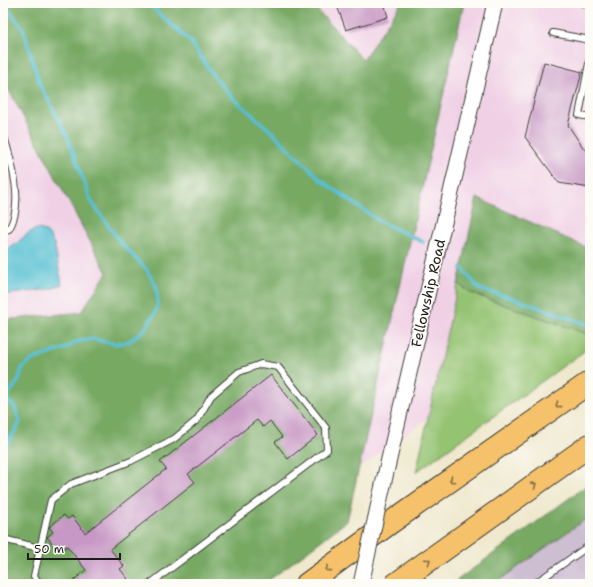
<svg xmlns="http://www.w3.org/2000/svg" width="593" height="587" viewBox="0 0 593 587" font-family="'Shantell Sans',sans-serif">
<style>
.built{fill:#f0d0e5}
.industrial{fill:#cebed2}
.green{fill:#94c372;stroke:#587047}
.forest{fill:#77a964;stroke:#4a6240}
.water{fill:#56bfd3;stroke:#396e78}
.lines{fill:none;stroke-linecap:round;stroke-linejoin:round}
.stream{stroke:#56bfd3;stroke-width:3.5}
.building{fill:#c798c5}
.service-casing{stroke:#3c3b37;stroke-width:8}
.tertiary-casing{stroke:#3c3b37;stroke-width:17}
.motorway-casing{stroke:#3c3b37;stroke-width:24}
.service{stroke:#fff;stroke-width:6}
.tertiary{stroke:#fff;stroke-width:15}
.motorway{stroke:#f5c16b;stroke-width:22}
.tertiary-bridge-casing{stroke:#3c3b37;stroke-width:17;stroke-linecap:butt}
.tertiary-bridge{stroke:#fff;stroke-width:15}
.oneway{stroke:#886e44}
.labels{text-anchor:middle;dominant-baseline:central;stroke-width:3;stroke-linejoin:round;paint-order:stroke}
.street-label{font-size:14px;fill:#1c1c1c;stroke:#fdfcf7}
</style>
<rect width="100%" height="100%" fill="#fdfcf7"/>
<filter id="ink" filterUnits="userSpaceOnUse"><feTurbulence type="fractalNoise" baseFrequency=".025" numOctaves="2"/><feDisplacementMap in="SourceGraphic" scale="8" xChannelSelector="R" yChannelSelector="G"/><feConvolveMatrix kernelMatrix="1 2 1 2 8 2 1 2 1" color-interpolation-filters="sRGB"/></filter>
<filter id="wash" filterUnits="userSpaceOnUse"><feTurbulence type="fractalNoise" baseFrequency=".012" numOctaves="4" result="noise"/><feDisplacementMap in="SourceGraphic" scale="16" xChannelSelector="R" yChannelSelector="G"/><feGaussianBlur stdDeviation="0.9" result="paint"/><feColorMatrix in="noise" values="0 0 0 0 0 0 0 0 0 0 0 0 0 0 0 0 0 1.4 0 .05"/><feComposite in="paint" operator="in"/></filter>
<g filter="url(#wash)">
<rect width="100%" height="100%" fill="#efe8cd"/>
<path class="built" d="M3,3H590V304L392,444L206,584H3Z"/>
<path class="industrial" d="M590,516V584H494Z"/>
<path class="green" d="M458,284L471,293L590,335V347L416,472Z"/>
<path class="forest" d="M3,3H311L363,60L401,3H464L347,521L264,584H3V320L81,312L107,273L3,79Z
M477,198L590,249V335L471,293L458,284Z
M590,483V516L494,584H452Z"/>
<path class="water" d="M37,229L46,231L54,243L62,284L51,289L3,295V251C17,247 26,231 37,229Z"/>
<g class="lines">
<path class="stream" d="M3,3L23,28L40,85L67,135L91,201L120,242L147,270L156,286L158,301L156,311L145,329L130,341L116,344L93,339L76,342L66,348L32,360L22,368L19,380L6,398L14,406L20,422L3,451
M147,3L191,42L212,74L233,98L272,132L321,180L379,221L423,242
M462,268L479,289L509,297L590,325"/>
</g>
<g id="blocks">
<path class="building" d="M336,3H384L388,17L346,30Z
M544,62L582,72L568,125L584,149L590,150V188L559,183L525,137Z
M3,176H7L5,214H3Z
M271,375L318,435L288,459L275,442L282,437L270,421L263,427L257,420L188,474L195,482L110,549L124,566L120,569L128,579L123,584H69L86,570L67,546L59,552L47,537L53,532L49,527L64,515L68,519L72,516L85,533L166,469L160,462Z"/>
</g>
</g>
<g filter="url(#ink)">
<use href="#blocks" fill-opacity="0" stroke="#3c3b37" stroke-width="1"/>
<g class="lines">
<g class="service-casing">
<path id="service" d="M583,3L590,5
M553,33L590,40
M590,58L579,115L590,117
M3,133C11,161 25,202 9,229L3,231
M3,539L39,548
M40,584L34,576L51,500L71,484L131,461L174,439L197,420L211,396L239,372L261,364L278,367L326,428L327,450L150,584
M534,584L590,545"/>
</g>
<g class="tertiary-casing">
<path id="tertiary" d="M383,485L495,3"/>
</g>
<g class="motorway-casing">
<path id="motorway" d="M307,584L390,523L590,382
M396,584L590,445"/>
</g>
<use href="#service" class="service"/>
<use href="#tertiary" class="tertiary"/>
<use href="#motorway" class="motorway"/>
<g class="tertiary-bridge-casing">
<path id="tertiary-bridge" d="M361,584L383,485"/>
</g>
<use href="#tertiary-bridge" class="tertiary-bridge"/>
</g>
<defs><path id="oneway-chevron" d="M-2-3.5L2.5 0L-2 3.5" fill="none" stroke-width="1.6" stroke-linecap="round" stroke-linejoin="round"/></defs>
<g class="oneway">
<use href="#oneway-chevron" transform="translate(558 405) rotate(144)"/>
<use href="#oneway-chevron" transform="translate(452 480) rotate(146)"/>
<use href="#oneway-chevron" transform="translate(534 485) rotate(-36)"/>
<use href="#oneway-chevron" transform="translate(428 561) rotate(-36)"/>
<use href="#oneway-chevron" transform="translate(328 569) rotate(144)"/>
</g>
</g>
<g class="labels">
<g class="street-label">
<text transform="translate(428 293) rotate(-77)">Fellowship Road</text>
</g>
</g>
<rect width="593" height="587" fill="none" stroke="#fdfcf7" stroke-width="16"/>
<path d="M28 553v6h92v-6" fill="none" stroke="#1c1c1c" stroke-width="2"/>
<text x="34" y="553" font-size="12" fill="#1c1c1c" stroke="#fdfcf7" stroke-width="3" paint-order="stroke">50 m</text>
</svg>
